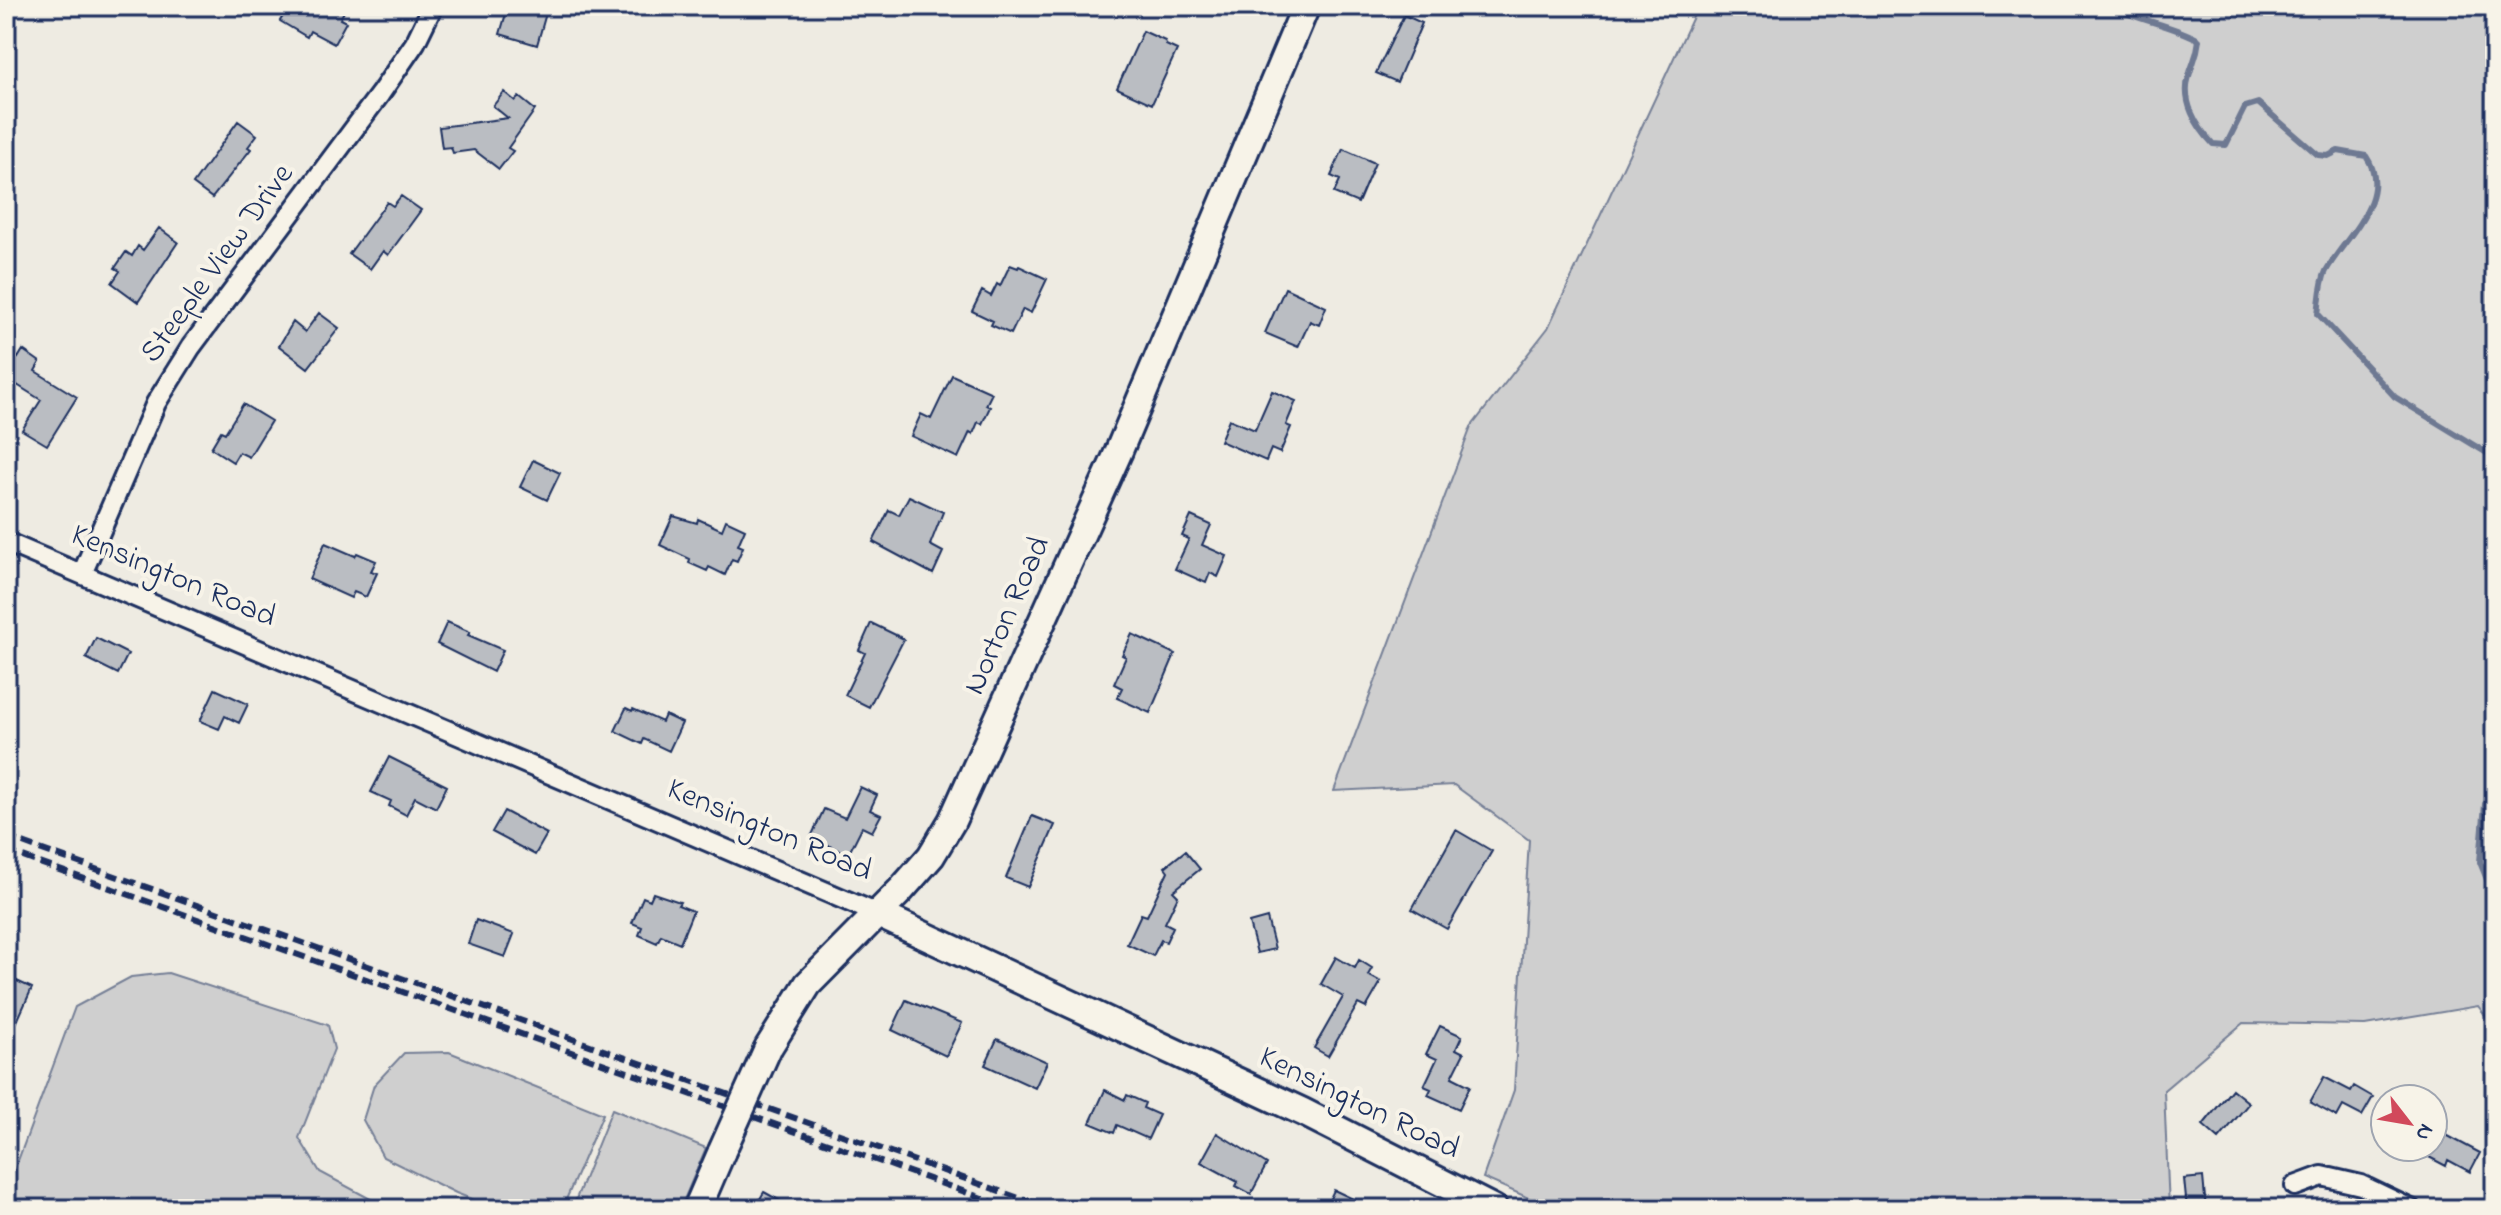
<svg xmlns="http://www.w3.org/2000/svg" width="2501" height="1215" viewBox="0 0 2501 1215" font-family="'Indie Flower',sans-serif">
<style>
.green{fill:#cfcfcf;stroke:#757f96;stroke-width:2}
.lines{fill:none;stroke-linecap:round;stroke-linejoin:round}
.stream{stroke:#6e7992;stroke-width:6}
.building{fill:#babdc2;stroke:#1b2f5e;stroke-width:2}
.street-casing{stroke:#1b2f5e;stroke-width:24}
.secondary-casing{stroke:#1b2f5e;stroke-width:32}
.street{stroke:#f7f3e8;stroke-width:18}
.secondary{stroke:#f7f3e8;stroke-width:26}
.rail{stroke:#1b2f5e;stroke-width:6;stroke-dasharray:12 6;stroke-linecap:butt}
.secondary-bridge-casing{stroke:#1b2f5e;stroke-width:32;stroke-linecap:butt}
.secondary-bridge{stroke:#f7f3e8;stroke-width:26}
.labels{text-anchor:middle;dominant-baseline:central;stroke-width:8;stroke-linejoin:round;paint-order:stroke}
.street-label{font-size:32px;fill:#1b2f5e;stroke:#f7f3e8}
</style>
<rect width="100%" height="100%" fill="#eeebe2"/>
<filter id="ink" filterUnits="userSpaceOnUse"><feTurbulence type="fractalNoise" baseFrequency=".0125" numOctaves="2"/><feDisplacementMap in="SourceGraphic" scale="16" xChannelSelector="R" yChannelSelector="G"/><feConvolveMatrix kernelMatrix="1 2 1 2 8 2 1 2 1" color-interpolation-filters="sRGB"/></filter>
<g filter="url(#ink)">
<path class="green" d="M1698,6H2495V1028L2478,1006L2365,1025L2243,1023L2164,1090L2169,1209H1554L1483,1178L1514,1090L1529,840L1454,785L1334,791L1471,427L1548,328Z
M168,973L328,1025L334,1049L299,1138L320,1172L389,1209H6V1193L75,1007L131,977Z
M449,1052L603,1114L562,1209H497L456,1193L383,1157L363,1120L374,1085L404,1053Z
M612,1109L706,1148L680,1209H572Z"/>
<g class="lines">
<path class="stream" d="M2124,6L2126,13C2151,23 2176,27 2199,40C2197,58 2193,61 2189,76C2181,101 2196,126 2213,144L2226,145L2245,107L2258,103L2318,155L2328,156L2338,151L2366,156C2394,197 2345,237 2326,271C2320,283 2320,301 2318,314L2395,397L2495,458
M2495,792L2485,804L2480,862L2495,899"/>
</g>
<path class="building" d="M289,6H347L340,19L346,22L334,44L310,31L307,37L280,21Z
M519,6H548L537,45L500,34L507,10L517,13Z
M1404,15L1422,23L1397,82L1376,73Z
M1143,31L1165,41L1166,45L1177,50L1152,104L1117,88Z
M504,92L515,101L519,97L535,110L508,148L513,151L499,169L474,150L453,153L451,147L442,148L439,127L508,118L493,106Z
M238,121L257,135L248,147L251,149L212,198L193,184Z
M1343,149L1375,163L1358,203L1334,193L1340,180L1331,176Z
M401,196L421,210L388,255L383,251L370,269L349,254L387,202L393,206Z
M159,228L178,242L138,302L112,283L120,271L115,268L126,252L132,256L138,246L143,250Z
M1010,265L1018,268L1019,266L1047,279L1031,313L1023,309L1011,334L991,325L993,321L972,311L982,291L991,296L997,284L1000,286Z
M1285,288L1326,307L1319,325L1310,321L1298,347L1265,333Z
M319,313L339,328L308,368L279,346L293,322L305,332Z
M23,350L40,362L35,371L77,397L47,445L22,430L41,400L6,378V367L14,355L18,358Z
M952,375L992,393L986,405L990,407L982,424L978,422L973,434L970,432L958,458L911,436L921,414L931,419Z
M1272,391L1296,401L1286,425L1291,427L1280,453L1271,449L1266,461L1220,441L1229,419L1255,430Z
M243,404L271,421L249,457L239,452L233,462L211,448L221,431L225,433Z
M533,460L560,473L547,500L520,487Z
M909,496L943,512L930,545L943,552L933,574L873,542L889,510L899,515Z
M673,516L697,523L698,519L722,530L726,520L745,529L738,545L743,547L737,561L732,559L725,575L709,567L707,571L689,563L690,559L660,545Z
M1191,516L1211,525L1202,545L1227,556L1218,577L1210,573L1206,583L1175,569L1189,539L1182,536Z
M325,543L355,556L357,553L376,561L371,571L377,573L366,597L354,592L351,598L309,579Z
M447,622L470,632L468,635L503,650L493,672L437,644Z
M871,623L904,639L869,707L845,695L865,653L859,650Z
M1132,634L1175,654L1150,713L1117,698L1122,688L1114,684L1126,657L1122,655Z
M96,638L128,654L118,674L86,658Z
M215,689L248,704L239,723L225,716L219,729L200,721Z
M626,708L632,711L633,709L662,722L665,715L682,723L669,751L644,739L642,744L615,731Z
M389,757L447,786L436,808L415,797L406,815L389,806L391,801L371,792Z
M860,787L877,795L870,810L881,815L872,832L862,827L848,855L811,837L824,809L845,818Z
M504,811L547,834L535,855L492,832Z
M1032,816L1055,825L1028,887L1006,878Z
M1456,830L1492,851L1447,929L1412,909Z
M1185,851L1200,869L1173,891L1178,896L1165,923L1173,927L1166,942L1161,940L1153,956L1127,944L1141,914L1147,916L1168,871L1165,867Z
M653,893L680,902L678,905L693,911L680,943L661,935L657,943L639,935L642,927L632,923L643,897L650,900Z
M1267,918L1275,949L1257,953L1249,923Z
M476,920L514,934L505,957L468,944Z
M1336,957L1355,968L1359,960L1372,968L1368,975L1381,982L1366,1008L1358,1004L1328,1056L1314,1048L1343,997L1321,984Z
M6,976L32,988L6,1046Z
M906,1000L962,1023L946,1056L892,1030Z
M1440,1026L1462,1036L1456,1049L1464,1053L1452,1077L1470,1086L1459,1109L1428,1095L1431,1089L1424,1086L1437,1059L1426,1054Z
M997,1039L1047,1062L1035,1088L985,1065Z
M2324,1077L2351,1091L2354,1086L2373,1097L2362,1116L2343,1106L2337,1117L2310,1102Z
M2232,1089L2249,1103L2219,1139L2203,1125Z
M1105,1090L1125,1100L1127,1095L1145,1103L1143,1108L1159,1115L1148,1139L1117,1125L1114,1133L1090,1123Z
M2433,1128L2480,1153L2470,1172L2448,1160L2446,1166L2410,1147H2433Z
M1217,1133L1267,1164L1251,1194L1236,1186L1238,1182L1201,1162Z
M2203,1177L2206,1209H2187L2184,1179Z
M1334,1190L1374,1209H1325Z
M764,1192L795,1209H754Z"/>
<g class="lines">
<g class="street-casing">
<path id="street" d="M6,542L878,914
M82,574L156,403L191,347L380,94L415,43L433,6
M2295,1186L2322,1176L2361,1185L2411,1209"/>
</g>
<g class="secondary-casing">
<path id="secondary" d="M878,914L1303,1112L1494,1209
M768,1048L808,984L901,890L931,856L952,821L1118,453L1306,6
M697,1209L722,1151"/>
</g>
<use href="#street" class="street"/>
<use href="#secondary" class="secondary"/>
<path class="rail" d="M6,837L1050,1209
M6,851L1013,1209"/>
<g class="secondary-bridge-casing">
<path id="secondary-bridge" d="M722,1151L768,1048"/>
</g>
<use href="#secondary-bridge" class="secondary-bridge"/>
</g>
</g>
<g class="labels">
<g class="street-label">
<text transform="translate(218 264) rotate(-54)">Steeple View Drive</text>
<text transform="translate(173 577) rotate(23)">Kensington Road</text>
<text transform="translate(1008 616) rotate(-66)">Norton Road</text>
<text transform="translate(769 831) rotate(23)">Kensington Road</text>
<text transform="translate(1359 1104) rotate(26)">Kensington Road</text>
</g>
</g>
<rect width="2501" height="1215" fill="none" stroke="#f7f3e8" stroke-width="32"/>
<rect x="16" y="16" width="2469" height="1183" fill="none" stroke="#1b2f5e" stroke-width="3" filter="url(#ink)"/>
<g transform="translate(2409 1123) rotate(121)"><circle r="38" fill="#f7f3e8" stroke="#9fa5b1" stroke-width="2"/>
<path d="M0-6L14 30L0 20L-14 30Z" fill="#d1495b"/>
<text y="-12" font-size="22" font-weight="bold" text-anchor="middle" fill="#1b2f5e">N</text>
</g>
</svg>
